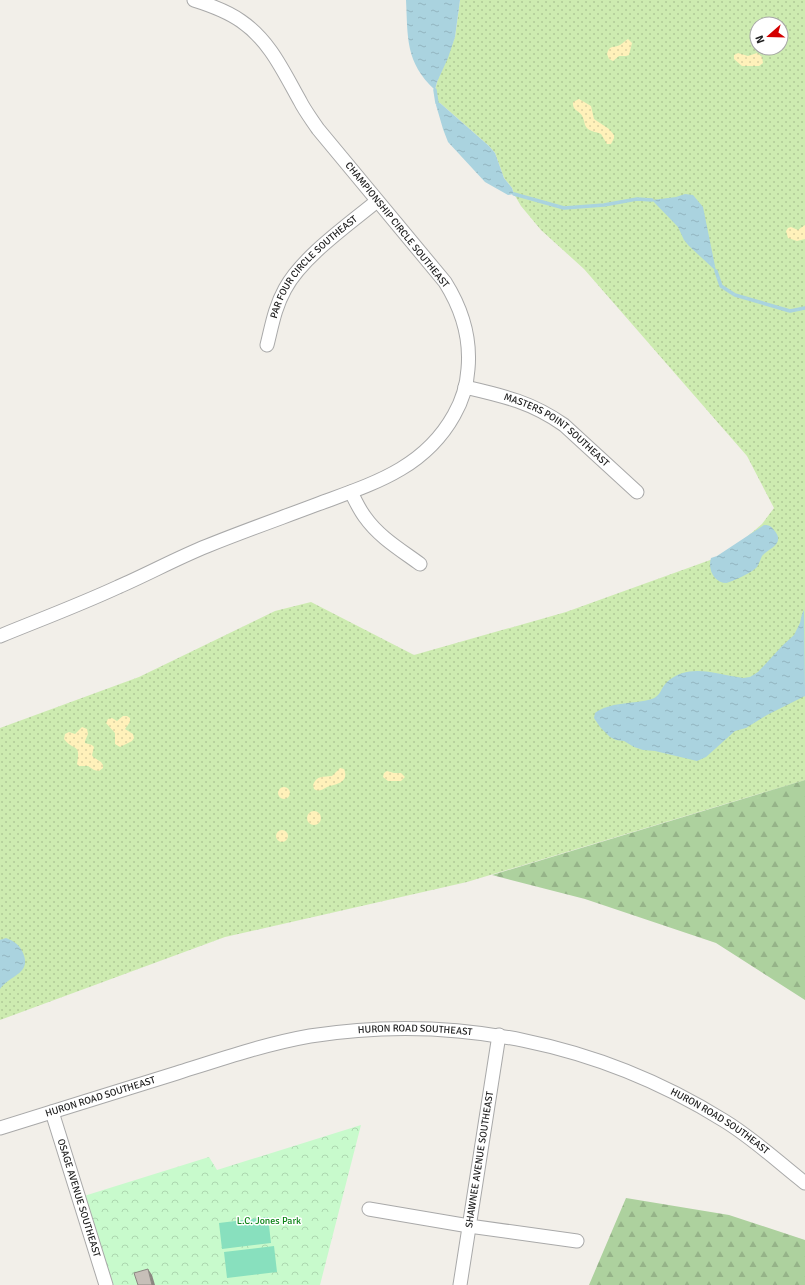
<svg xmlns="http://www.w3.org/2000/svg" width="805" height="1285" viewBox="0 0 805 1285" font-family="Signika,sans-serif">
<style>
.grass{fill:url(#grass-dots);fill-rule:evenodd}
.forest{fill:url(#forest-firs)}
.sand{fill:url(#sand-dots)}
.park{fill:url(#park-crowns)}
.pitch{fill:#88e0be}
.water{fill:url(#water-ripples)}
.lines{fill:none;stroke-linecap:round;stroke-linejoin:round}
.stream{stroke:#aad3df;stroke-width:3.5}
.street-casing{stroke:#a9a9a9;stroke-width:15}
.street{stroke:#fff;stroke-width:13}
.shaded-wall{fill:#8b8681}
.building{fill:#c7bfb8;stroke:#8b8681}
.labels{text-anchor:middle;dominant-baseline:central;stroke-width:3;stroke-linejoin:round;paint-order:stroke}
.street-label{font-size:10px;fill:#222;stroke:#fff}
.park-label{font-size:10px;fill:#0c8416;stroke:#fff}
</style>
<defs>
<pattern id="grass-dots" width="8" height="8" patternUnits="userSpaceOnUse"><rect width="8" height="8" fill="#cdebb0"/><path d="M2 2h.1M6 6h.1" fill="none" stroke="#b0c997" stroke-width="1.8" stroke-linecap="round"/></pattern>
<pattern id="forest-firs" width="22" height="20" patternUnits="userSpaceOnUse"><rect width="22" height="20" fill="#add19e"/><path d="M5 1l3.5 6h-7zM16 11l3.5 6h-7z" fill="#95b388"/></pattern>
<pattern id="sand-dots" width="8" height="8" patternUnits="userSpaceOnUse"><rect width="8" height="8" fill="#fff1ba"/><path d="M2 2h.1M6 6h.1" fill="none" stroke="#dacea0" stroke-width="1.8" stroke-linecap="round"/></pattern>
<pattern id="park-crowns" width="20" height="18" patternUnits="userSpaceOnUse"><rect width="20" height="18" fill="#c8facc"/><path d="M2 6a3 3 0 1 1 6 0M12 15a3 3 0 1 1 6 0" fill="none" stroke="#acd6af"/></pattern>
<pattern id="water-ripples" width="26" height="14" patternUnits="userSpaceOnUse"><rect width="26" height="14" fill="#aad3df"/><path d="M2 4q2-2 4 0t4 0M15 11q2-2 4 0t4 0" fill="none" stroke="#92b5bf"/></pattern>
</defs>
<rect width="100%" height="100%" fill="#f2efe9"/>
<path class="grass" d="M460,0H805V780L467,882L225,937L0,1020V728L139,677L275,611L311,602L414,655L566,612L713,559L741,542L762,524L774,508L747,456L584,269L541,230L521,206L514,194L512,188L504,178L495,153L489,146L440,103H437L435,90L437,82L455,37ZM757,24H781V48H757Z"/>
<path class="forest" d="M805,780V1000L716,943L585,899L492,875Z
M626,1198L729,1215L805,1240V1285H589Z"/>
<path class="sand" d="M628,39L632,43L629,55L626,56H619L613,61L609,59L607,54C609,45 613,48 620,45C623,43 625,41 628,39Z
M738,53L748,56L757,53L762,57L763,63L759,66H742L734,59V55Z
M579,99L591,106L594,119L609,129L614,135V138L611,144H607L601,134C597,132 592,132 588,129C584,126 585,122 583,118C581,110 572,112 573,102Z
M805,225V239L797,241L788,238L786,231L788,228L791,227L798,230Z
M123,716H127L130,718V722L125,729L133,734L134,738L132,741L120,747L115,744V733L106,723L108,719L112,718L117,721Z
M82,727L87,729L88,734L85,741V743L92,745L94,747L92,755L93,757L101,762L103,765V768L99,771L94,770L88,766H79L77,764C81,742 74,752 64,739L65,734L69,732L75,734Z
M340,768L344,769C349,781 339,784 330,786C323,788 321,793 314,789L313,785C317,775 323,777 332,776Z
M387,771L394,773H401L405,777L401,781H388L383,777L384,773Z
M278 793a6 6 0 1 1 12 0a6 6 0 1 1-12 0Z
M307 818a7 7 0 1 1 14 0a7 7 0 1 1-14 0Z
M276 836a6 6 0 1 1 12 0a6 6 0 1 1-12 0Z"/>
<path class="park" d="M361,1125L320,1285H112L84,1196L209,1157L217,1170Z"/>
<path class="pitch" d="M268,1217L271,1243L222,1249L219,1223Z
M274,1246L277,1272L227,1278L224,1252Z"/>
<path class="water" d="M406,0H460L455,37L448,58L437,82L435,90C405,62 408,38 406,0Z
M437,103H440L489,146L495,153L504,178L512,188L514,194L508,195L485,182L448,142L443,129L436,105Z
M685,194L693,195L703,207L716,271L689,246L684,240L678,227L652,200L676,197Z
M764,525C769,525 771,526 774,530C786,544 769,548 762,556C760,560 759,564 757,567C753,572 732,582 726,583C722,583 718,581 715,578C710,572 709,565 711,558L717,556Z
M804,610L805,696L767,715L746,728L735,731L706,757L697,761L655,751L643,750L634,747L624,741L616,740L610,737L600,727L594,718L595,713C610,702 631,704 648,700C662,697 659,690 667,682C690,662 717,675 743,678L750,677L758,672L782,646L794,635L800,623L802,614Z
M6,938C14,941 20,945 23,953C32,974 10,975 0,989V940Z"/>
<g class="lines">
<path class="stream" d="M435,90L437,103
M514,194L564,208L604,205L637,199L652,200
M716,271L721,286L735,295L790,311L805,308"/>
<g class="street-casing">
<g id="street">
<path id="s1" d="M267,345C272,325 275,307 285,289C302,257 348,225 377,201"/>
<path id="s2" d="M465,387C504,396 531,402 564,425L637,492"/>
<path d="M351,492C355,500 359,509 365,517C379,537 401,550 420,564"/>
<path d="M0,636C39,620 79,605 118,587C148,574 177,558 207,546C244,531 281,518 318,504C372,484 424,469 454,415C462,401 467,385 468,369C471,337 462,309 445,282L318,129C312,120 305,111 300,101C283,71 270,41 241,21C227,11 210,5 194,0"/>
<path id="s3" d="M52,1112L106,1285"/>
<path id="s4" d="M0,1128C59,1110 118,1091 177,1073C221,1059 265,1044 310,1036C454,1013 599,1043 723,1120C753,1138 778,1162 805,1183"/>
<path d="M369,1209L469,1226L577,1241"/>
<path id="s5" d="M460,1285L499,1035"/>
</g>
</g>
<use href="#street" class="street"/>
</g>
<path class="shaded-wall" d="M148,1269L152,1275L155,1285H152Z"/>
<path class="building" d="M148,1269L152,1285H138L134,1273Z"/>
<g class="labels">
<g class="street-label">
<text transform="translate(397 225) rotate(51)">CHAMPIONSHIP CIRCLE SOUTHEAST</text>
<text stroke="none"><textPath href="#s1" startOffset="94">PAR FOUR CIRCLE SOUTHEAST</textPath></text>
<text stroke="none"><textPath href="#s2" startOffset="103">MASTERS POINT SOUTHEAST</textPath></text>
<text stroke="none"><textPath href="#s4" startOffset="429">HURON ROAD SOUTHEAST</textPath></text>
<text stroke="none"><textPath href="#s4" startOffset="105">HURON ROAD SOUTHEAST</textPath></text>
<text stroke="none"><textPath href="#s4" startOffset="752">HURON ROAD SOUTHEAST</textPath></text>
<text stroke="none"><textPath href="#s5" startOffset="127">SHAWNEE AVENUE SOUTHEAST</textPath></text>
<text stroke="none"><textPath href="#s3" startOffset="90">OSAGE AVENUE SOUTHEAST</textPath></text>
</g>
<g class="park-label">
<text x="269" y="1221">L.C. Jones Park</text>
</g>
</g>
<g transform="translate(769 36) rotate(250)"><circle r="19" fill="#ffffff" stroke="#a7a7a7"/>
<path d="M0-3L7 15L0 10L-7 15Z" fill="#d40000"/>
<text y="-6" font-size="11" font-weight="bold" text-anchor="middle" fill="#222222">N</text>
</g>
</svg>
